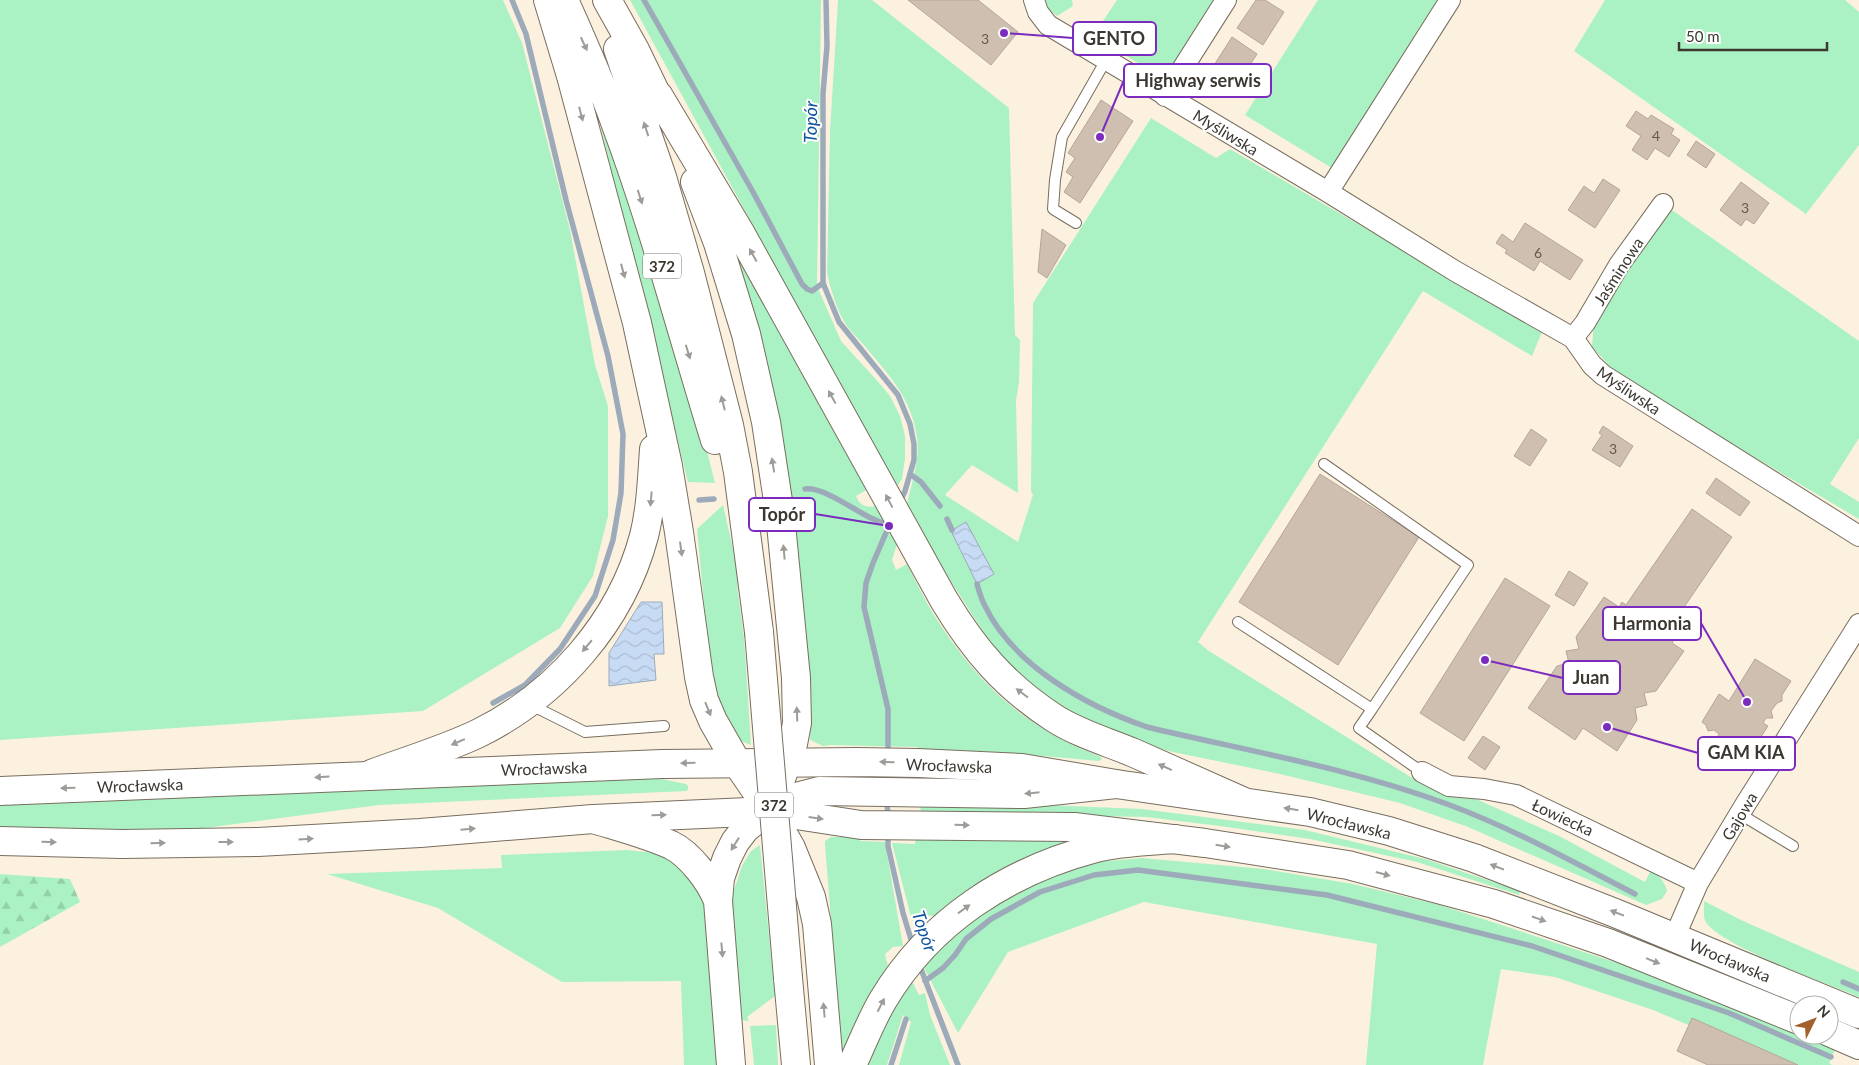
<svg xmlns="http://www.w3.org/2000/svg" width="1859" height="1065" viewBox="0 0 1859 1065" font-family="Lato,sans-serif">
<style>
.green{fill:#aaf2c3}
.forest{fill:url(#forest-firs)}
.water{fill:url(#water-waves);stroke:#9daaba}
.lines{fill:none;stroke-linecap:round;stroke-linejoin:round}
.stream{stroke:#9daaba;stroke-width:5.5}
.building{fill:#cfbfb1;stroke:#b5a598}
.lane-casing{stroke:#786e5f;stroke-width:12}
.street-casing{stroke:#786e5f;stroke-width:22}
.secondary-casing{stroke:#786e5f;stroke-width:30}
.primary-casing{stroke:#786e5f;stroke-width:30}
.lane{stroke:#fff;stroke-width:10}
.street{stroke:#fff;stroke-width:20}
.secondary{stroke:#fff;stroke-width:28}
.primary{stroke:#fff;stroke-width:28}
.primary-bridge-casing{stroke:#786e5f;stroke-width:30;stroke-linecap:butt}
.primary-bridge{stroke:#fff;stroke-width:28}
.oneway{fill:#9e9c98}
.labels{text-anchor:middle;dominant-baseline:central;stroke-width:4;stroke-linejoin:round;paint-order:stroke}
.number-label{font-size:14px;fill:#615a51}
.shield{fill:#fff;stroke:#76746f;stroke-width:1}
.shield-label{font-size:15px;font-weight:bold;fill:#3c3831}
.street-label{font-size:16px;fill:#3c3831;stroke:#fff}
.water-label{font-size:18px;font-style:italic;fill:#10549e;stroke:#fff}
.leader{fill:none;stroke:#7b2cbf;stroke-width:2}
.callout-dot{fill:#7b2cbf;stroke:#fff;stroke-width:2}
.callout{fill:#fff;stroke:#7b2cbf;stroke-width:2}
.callout-label{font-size:18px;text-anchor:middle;font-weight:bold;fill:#3c3831}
</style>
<defs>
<pattern id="forest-firs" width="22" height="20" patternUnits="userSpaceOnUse" patternTransform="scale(1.25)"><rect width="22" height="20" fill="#aaf2c3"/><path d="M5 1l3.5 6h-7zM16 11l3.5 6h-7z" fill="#93d0a8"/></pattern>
<pattern id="water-waves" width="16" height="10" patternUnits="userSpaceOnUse" patternTransform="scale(1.25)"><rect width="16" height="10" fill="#c7dbf5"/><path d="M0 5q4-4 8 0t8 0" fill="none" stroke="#acbdd2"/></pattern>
</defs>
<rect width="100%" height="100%" fill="#fcf1df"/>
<path class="green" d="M0,0H503L522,43L570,230L595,365L608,406V516L593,576L560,628L423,711L0,740Z
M630,0H821L817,286L841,341L881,385L890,396L900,416L905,436V458L902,479L896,488Z
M838,0H872L1009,108L1015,335L1020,340L1019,382L1016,400L1018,493L972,465L945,495L1018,542L1033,495L1031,491L1033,303L1151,118L1216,158L1230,149L1542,332L1532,356L1423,291L1198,642L1209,651L1417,781L1450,797L1476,799L1559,836L1645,882L1651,870C1659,875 1665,882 1667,891L1662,899L1646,905L1468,827L1400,803L1280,774L1173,752L1133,742L1087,722L1048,697L1012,667L989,641L945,572L907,503C912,483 920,459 917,438C912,398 888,374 863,344C857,337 850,331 845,323C836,308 831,290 827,273L830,132Z
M1045,0H1072L1073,6L1057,16L1049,9Z
M1117,0H1238L1188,78L1165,79L1093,36Z
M1318,0H1441L1335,170L1245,115Z
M1605,0H1845L1859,12V145L1806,214L1574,51Z
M594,99L690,384L715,483L688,482Z
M1669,208L1859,341V438L1830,484L1859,502V519L1622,379L1592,347L1594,322L1628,267Z
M729,234L868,489L856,496C860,506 866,508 876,506L897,544L892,560L896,570L907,564C916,581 924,599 934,615C961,658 995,699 1039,726C1058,739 1079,748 1101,757L1102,759L1099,761L1000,752L918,749V747L830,745L823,746L810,740L804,656Z
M723,505L741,584L737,585L744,638L751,745L741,741L736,734L725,716L717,694L710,666L697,529Z
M647,776L686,784L688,786V790L686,791L379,805L174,832L0,828V802Z
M920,805H1045L1142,809L1305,830L1425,859L1520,891L1519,895L1417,862L1310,839L1220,826L1146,817L921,813Z
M831,837H859L860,841L885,842L903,946L893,947L885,954L888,966L874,990L842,1057L825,845V841Z
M916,837L1089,841L936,916L921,915L912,921L892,843L915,844Z
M760,845L775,996L747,1017L749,1021L741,1020L733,919V893L742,866L751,851Z
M627,850L655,853L674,861L695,878L709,915L720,1065H684L681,981L562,982L438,908L327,874L502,868L501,855Z
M1142,858L1264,869L1353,884L1440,905L1688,986L1833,1048L1835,1050L1829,1063L1832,1065H1783L1653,1010L1555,977L1501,969L1483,1065H1366L1377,944L1144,902L1008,952L958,1033L923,966L960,924L1048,874L1095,862Z
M1704,901L1743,921L1859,972V997C1832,985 1714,944 1705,920C1703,915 1704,907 1704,901Z
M909,983H913L919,995L925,993L930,1015L950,1065H899L911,1022L903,1015L887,1065H866L874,1042Z
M776,1025L778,1065H754L750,1026Z"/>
<path class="forest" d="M0,874L70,879L80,902L0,947Z"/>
<path class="water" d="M966,522L994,574L977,584L951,531Z
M641,602H662L664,654H654L656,680L609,686V653Z"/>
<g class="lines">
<path class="stream" d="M644,0L753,192L802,284L807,289L812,291L823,283
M826,0L827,46L823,93V283L839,322L898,395L910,424L914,444V460L905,491L900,502
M910,474L921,482L940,506
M805,489C823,487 851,508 867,516C874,520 881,522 889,526
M699,500L714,499
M947,519L952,530
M977,584C979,591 981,599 985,606C1014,666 1086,706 1147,727C1247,751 1350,768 1447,804C1512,828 1573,862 1635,894
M493,703L525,685L560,649L595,596L613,540L621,493L623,434L608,356L566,200L526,34L512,0
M888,754V709L864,607L866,583L873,563L891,521
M887,799L888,819
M888,834V846L903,913L913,946
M919,964L958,1065
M925,981L943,968L955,955L966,939L991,919L1040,892L1094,875L1138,870L1327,895L1532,946L1729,1013L1831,1057
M1843,982L1859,989
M891,1065L906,1019"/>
</g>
<path class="building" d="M908,0H978L1018,32L991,65Z
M1256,0H1265L1284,12L1263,45L1237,28Z
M1232,37L1257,54L1236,86L1211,70Z
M1101,100L1133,121L1080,203L1064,192L1073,177L1066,172L1075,158L1068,153Z
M1636,111L1648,119L1651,115L1674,129L1671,134L1680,140L1669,157L1655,148L1647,160L1632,150L1641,136L1626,126Z
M1696,141L1715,154L1706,168L1687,155Z
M1603,179L1620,190L1595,228L1568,210L1584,186L1594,193Z
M1741,182L1769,203L1754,224L1746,219L1741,226L1720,210Z
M1525,223L1583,260L1570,280L1540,261L1534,271L1505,253L1507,250L1496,243L1502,234L1513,242Z
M1042,229L1066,245L1047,278L1038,272Z
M1603,426L1633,446L1620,467L1592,450L1602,435L1599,433Z
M1531,429L1547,440L1530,466L1514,456Z
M1320,474L1419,537L1338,665L1239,602Z
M1716,478L1750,502L1740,516L1706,493Z
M1692,509L1732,537L1667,632L1675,638L1672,643L1684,651L1656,691L1644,693L1647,705L1635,708L1637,720L1617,751L1583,728L1575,740L1528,708L1557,666L1569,663L1566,651L1579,649L1576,637L1604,597L1619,607L1622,602L1626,605Z
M1569,571L1588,583L1574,606L1555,595Z
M1505,578L1550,606L1464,741L1420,713Z
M1755,659L1791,681L1782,695V701L1777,703L1771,711L1773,718H1766L1763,723L1768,726L1759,740L1754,737L1750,744L1740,747L1733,743L1731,746L1717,738L1719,734L1714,730L1708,731L1706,725L1702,722L1719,694L1729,701Z
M1483,736L1500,747L1485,770L1468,758Z
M1692,1018L1798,1065H1708L1677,1051Z"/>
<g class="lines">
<g class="lane-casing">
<path id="lane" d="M1076,223L1053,209L1055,180L1062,137L1106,60
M1324,464L1468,565L1372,709
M1238,622L1372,709L1359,728L1422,772
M529,704L585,732L664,726
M1740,814L1793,846"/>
</g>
<g class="street-casing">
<path id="street" d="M1034,0L1038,12L1048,25L1328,192L1455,271L1573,338L1592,365L1603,375L1859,536
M1165,96L1226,0
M1328,192L1450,0
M1573,338L1585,323L1619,265L1663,204
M1422,772L1449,786L1484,789L1516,795L1698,883
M1675,936L1698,883L1745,805L1859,624"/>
</g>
<g class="secondary-casing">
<path id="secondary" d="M0,791L662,764L857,762L918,763L1022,768L1116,784L1310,812L1389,831L1474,858L1615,913L1859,1014
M0,841L122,844L258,842L420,833L593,819L770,811L861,825L1074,827L1205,843L1348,865L1494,904L1608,943L1799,1020
M1829,1032L1859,1045"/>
</g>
<g class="primary-casing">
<path id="primary" d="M548,0L571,76L637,323L668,466L679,532L699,677L704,700L713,721L737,763L770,811L791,848L811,897L817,924L829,1065
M564,0C582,40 600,80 615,122C654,226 682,334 715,440
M607,0L635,50L665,112
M618,49L662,177L690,273L729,425L738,472L759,632
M658,95L741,234L944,600C974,650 1005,686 1054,718C1079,734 1108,742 1134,753C1170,769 1206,785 1242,801
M695,182L718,243L746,334L766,422L780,514L796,678L797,723L793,744L772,805
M371,774C406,761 443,750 477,734C557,695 621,622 644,536C651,508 652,478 654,449
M593,819C619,827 646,834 671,845C690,854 711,882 718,901
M788,978L796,1065
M731,1065L718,901L720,878L727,858L735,842L745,829L756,820L796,797L819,791L1024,794L1116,784
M852,1065C862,1044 871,1020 883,1000C930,921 1008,871 1096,848C1118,842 1151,841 1175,839"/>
</g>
<use href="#lane" class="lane"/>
<use href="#street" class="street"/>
<use href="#secondary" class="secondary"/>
<use href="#primary" class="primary"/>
<g class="primary-bridge-casing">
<path id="primary-bridge" d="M759,632L788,978"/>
</g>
<use href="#primary-bridge" class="primary-bridge"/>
</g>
<defs><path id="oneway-solid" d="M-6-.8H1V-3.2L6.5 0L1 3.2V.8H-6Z" transform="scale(1.25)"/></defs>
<g class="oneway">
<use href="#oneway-solid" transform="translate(584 44) rotate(65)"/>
<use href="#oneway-solid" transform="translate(581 114) rotate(75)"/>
<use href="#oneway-solid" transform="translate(646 129) rotate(-108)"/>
<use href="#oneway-solid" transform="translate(640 197) rotate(72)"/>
<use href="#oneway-solid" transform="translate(753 255) rotate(-119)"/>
<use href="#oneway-solid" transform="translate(623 271) rotate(75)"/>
<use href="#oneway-solid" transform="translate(688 352) rotate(73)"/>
<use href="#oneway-solid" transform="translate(832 397) rotate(-119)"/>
<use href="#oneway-solid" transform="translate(723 403) rotate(-104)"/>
<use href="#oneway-solid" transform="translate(773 465) rotate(-99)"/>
<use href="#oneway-solid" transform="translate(651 499) rotate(95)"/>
<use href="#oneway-solid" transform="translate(889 501) rotate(-118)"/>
<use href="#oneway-solid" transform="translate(681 549) rotate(82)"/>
<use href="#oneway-solid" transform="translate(784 552) rotate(-95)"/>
<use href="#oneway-solid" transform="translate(587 646) rotate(130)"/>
<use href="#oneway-solid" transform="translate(1022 693) rotate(-143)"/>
<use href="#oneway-solid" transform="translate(708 709) rotate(68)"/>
<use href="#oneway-solid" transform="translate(797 714) rotate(-92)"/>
<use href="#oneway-solid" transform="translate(458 742) rotate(157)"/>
<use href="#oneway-solid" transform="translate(887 762) rotate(-179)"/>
<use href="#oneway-solid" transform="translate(688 763) rotate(179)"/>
<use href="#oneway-solid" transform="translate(1165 767) rotate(-156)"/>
<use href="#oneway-solid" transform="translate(322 777) rotate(177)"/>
<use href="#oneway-solid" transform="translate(68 788) rotate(178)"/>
<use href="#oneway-solid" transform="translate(1032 793) rotate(174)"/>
<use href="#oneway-solid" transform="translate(1291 809) rotate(-171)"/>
<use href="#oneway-solid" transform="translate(659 815) rotate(-2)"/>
<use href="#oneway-solid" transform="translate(816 818) rotate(8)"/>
<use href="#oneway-solid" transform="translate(962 825) rotate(1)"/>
<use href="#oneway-solid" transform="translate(468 829) rotate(-5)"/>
<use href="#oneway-solid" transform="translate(306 839) rotate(-3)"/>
<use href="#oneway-solid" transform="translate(49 842) rotate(1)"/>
<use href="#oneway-solid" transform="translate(226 842)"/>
<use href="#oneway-solid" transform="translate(158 843) rotate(-2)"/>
<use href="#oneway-solid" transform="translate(735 844) rotate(122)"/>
<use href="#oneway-solid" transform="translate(1223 846) rotate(9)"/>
<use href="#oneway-solid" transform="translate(1497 867) rotate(-159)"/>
<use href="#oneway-solid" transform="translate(1383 874) rotate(15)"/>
<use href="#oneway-solid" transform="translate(964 909) rotate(-36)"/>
<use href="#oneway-solid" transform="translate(1617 913) rotate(-159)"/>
<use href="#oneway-solid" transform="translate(1539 919) rotate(19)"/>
<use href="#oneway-solid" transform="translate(722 950) rotate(85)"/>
<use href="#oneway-solid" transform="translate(1653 961) rotate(22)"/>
<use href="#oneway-solid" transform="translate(881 1005) rotate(-63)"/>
<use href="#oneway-solid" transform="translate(824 1010) rotate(-95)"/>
</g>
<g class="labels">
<g class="number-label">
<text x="985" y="38">3</text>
<text x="1656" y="135">4</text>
<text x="1745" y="207">3</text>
<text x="1538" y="252">6</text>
<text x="1613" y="448">3</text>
</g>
<g class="shield">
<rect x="643" y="253.5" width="38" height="25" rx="4"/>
<rect x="755" y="792.5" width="38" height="25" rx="4"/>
</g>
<g class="shield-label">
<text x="662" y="266">372</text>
<text x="774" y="805">372</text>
</g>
<g class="street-label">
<text transform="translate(1226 132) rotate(31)">Myśliwska</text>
<text transform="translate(1618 271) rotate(-57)">Jaśminowa</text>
<text transform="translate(1629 390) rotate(34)">Myśliwska</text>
<text transform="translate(949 765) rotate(2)">Wrocławska</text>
<text transform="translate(544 768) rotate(-2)">Wrocławska</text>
<text transform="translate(140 785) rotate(-2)">Wrocławska</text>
<text transform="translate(1739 816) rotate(-59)">Gajowa</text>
<text transform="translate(1563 817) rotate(25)">Łowiecka</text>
<text transform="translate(1349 823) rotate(14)">Wrocławska</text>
<text transform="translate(1730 960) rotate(23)">Wrocławska</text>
</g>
<g class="water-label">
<text transform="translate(810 122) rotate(-89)">Topór</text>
<text transform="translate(925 931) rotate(71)">Topór</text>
</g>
</g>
<path class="leader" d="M1004 33L1073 38M1100 137L1124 80M889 526L815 514M1747 702L1701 623M1485 660L1563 678M1607 727L1698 753"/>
<g class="callout-dot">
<circle cx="1004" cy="33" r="5"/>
<circle cx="1100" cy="137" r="5"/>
<circle cx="889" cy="526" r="5"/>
<circle cx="1747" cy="702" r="5"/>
<circle cx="1485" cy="660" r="5"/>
<circle cx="1607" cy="727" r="5"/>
</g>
<g class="callout">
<rect x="1073" y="22" width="83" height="33" rx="5"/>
<rect x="1124" y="64" width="147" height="33" rx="5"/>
<rect x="749" y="498" width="66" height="33" rx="5"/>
<rect x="1603" y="607" width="98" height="33" rx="5"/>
<rect x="1563" y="661" width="57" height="33" rx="5"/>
<rect x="1698" y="737" width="97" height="33" rx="5"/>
</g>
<g class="callout-label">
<text x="1114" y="45">GENTO</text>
<text x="1198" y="87">Highway serwis</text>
<text x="782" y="521">Topór</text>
<text x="1652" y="630">Harmonia</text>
<text x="1591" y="684">Juan</text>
<text x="1746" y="759">GAM KIA</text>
</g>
<g transform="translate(1814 1020) rotate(48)"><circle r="24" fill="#ffffff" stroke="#b1afad"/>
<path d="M0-4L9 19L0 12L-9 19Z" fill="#a2602d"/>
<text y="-8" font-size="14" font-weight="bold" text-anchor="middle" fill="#3c3831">N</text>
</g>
<path d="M1679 42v8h148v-8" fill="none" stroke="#3c3831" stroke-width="2.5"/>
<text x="1686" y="42" font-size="15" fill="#3c3831" stroke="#ffffff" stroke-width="4" paint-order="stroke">50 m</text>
</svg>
